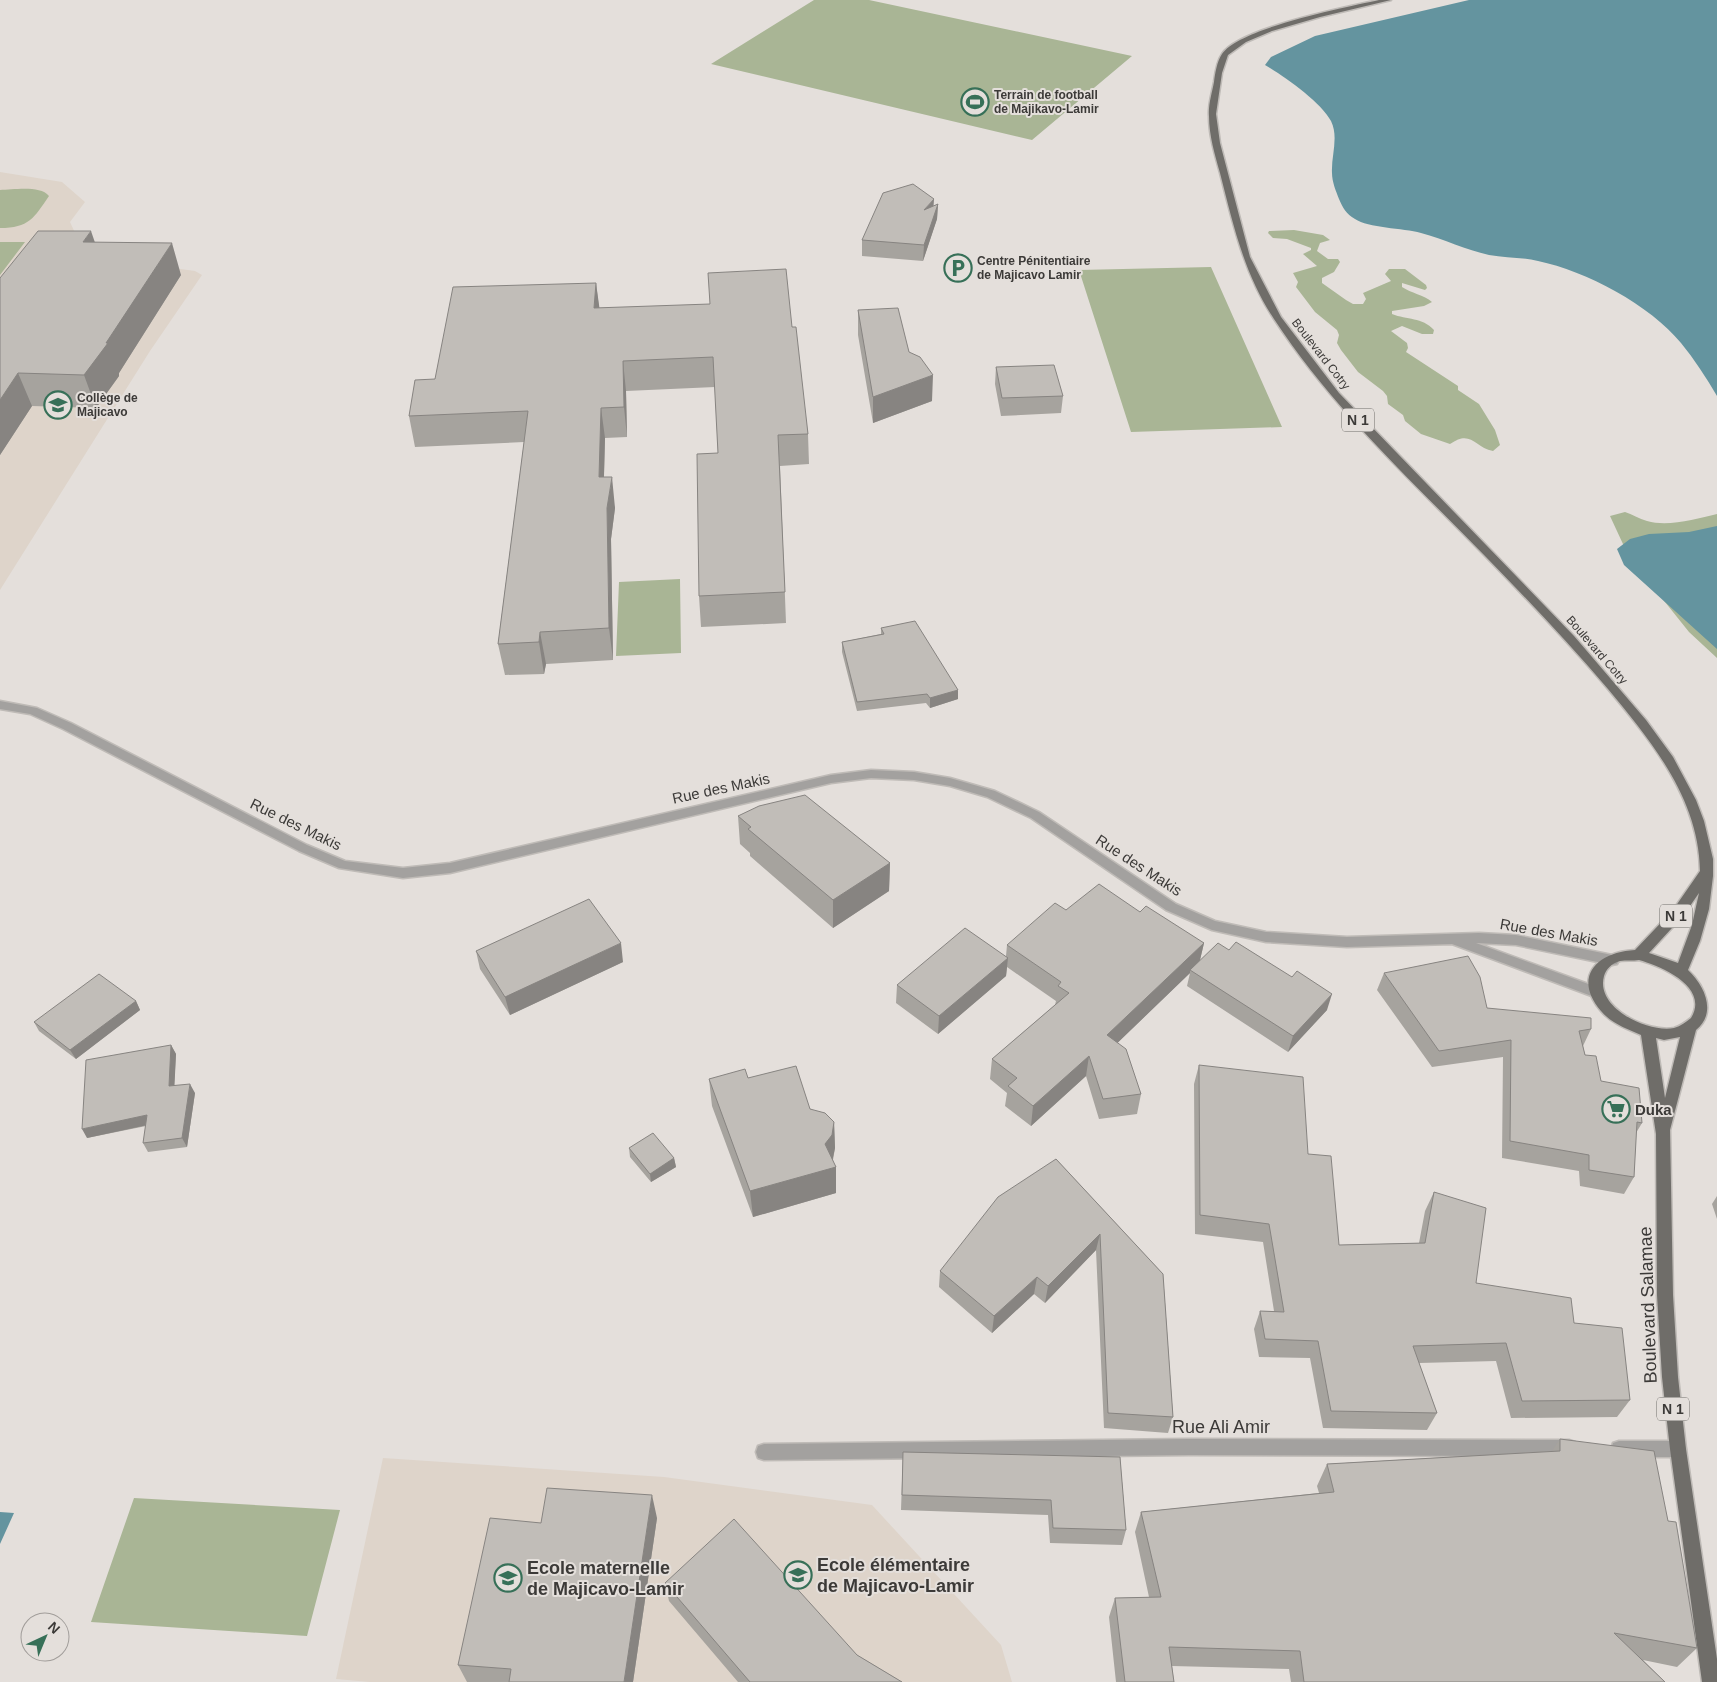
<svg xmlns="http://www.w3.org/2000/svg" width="1717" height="1682" viewBox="0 0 1717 1682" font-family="Arial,sans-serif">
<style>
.built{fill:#ded4ca}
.green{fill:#a9b595}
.water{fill:#64949f}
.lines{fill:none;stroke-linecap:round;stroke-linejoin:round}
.minor-casing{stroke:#bfbbb7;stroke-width:3}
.major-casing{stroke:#bfbbb7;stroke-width:3}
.minor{fill:#a3a19f;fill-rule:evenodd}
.major{fill:#6f6d69;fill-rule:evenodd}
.wall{fill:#a6a39e}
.shaded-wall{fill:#878481}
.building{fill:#c1bdb8;stroke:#878481}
.labels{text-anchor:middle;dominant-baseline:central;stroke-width:4;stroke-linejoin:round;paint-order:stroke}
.far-poi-label{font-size:12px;font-weight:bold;fill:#3c3a38;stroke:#e4dfdb;text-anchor:start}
.far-street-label{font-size:12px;fill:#3c3a38;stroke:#e4dfdb}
.shield{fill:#e4dfdb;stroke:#6e6c69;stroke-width:1}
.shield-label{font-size:14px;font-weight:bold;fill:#3c3a38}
.street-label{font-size:15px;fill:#3c3a38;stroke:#e4dfdb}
.poi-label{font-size:15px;font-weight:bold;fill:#3c3a38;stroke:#e4dfdb;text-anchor:start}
.near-street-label{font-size:18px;fill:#3c3a38;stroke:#e4dfdb}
.near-poi-label{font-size:18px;font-weight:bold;fill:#3c3a38;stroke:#e4dfdb;text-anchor:start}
</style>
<rect width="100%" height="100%" fill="#e4dfdb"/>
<path class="built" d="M0,172L62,182L85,202L70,222L76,235L124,261L195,271L202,275L150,351L0,590Z
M383,1458L664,1477L872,1505L1001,1645L1012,1682H370L336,1679Z"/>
<path class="green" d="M814,0H869L1132,56L1032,140L711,64Z
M0,190C13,190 40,185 49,196C34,218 29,228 0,228Z
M1294,230L1323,235L1330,240L1320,243L1317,251L1328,259H1338L1340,262L1334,272L1322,278V283L1346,300L1353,304H1363L1366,299L1363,293L1391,281L1385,274L1389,269H1405L1426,285L1427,288L1425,290L1402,283V287C1411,293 1424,295 1432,302L1424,306L1392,311V314C1407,320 1422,317 1434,330L1433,334H1422L1402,326L1391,331L1407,343L1408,348L1406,352L1458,386V390L1479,404L1495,430L1500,445L1493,451C1474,447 1471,429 1450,444L1421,434L1405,421L1403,415L1388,404L1387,396L1383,391L1358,372L1341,350L1337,343L1339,335L1337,330L1315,312L1296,287L1298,282L1293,273L1317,266L1303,254L1311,250V248L1287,239L1273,238L1268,233L1269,231Z
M0,242H25L0,275Z
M1211,267L1282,427L1131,432L1079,270Z
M1625,512C1632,514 1639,519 1647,521C1668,527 1696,519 1717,514V658L1689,632L1629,557L1610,516Z
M680,579L681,653L616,656L619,582Z
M134,1498L340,1510L307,1636L91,1622Z"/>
<path class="water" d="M1469,0H1717V396C1706,377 1694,359 1681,343C1650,305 1586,271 1538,261C1522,257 1505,258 1489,255C1466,250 1444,239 1421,233C1403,228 1368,228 1355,219C1346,214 1343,208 1339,199C1336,191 1332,182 1332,173C1331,156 1339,137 1331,121C1321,102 1284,76 1265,65L1271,57L1315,36Z
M1717,526V649L1624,565L1617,549L1630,539L1649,534L1689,532Z
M0,1512L14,1513L0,1544Z"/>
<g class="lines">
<g class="minor-casing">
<path id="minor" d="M0,701L37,708L71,723L307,845L345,861L403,868L450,863L831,775L871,770L914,772L950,778L995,791L1039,812L1176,904L1215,921L1266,932L1347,937L1479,933L1516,935L1612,955L1617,956L1619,960L1617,964L1612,965L1516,945L1476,943L1602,989L1604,993L1602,997L1597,998L1452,944L1347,947L1266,942L1212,930L1166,910L1031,818L987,797L950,786L914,780L871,778L831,783L450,873L403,878L339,868L299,851L63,729L30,714L0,709Z
M1189,1439L1569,1440L1575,1442L1577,1448L1575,1454L1569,1456L1189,1455L764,1460L758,1458L756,1452L758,1446L764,1444Z
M1619,1441H1678L1684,1443L1686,1449L1684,1455L1678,1457H1619L1613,1455L1611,1449L1613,1443Z"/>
</g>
<g class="major-casing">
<path id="major" d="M1379,0H1391L1320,17L1272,31L1246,42L1228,55L1222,73L1216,114L1220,143L1250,257L1281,317L1339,393L1574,636L1646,720L1673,757L1696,800L1704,821L1713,859V876L1709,909L1700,941L1688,970C1705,986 1717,1013 1696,1030L1670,1130L1673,1295L1678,1377L1686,1449L1717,1659V1682H1702L1670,1449L1662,1377L1657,1295L1656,1134L1641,1035C1627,1029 1611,1023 1601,1011C1572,977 1597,952 1635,950L1673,910L1700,871C1699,799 1652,742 1608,689C1569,643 1528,600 1486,557C1412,481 1332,408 1274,319C1244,274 1233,224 1220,173C1215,155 1209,136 1209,116C1208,105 1212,93 1214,82C1215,74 1217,61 1222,54C1239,28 1347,7 1379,0ZM1699,893L1692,925L1678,963L1649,953L1683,916ZM1639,960C1661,966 1710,987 1691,1018C1686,1022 1681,1026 1674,1028C1648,1033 1595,1008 1604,976C1606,969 1612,963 1620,961C1626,960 1633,961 1639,960ZM1680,1037L1665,1098L1656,1038L1664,1040Z"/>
</g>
<use href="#minor" class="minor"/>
<use href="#major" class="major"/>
</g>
<path class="wall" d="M938,204L937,219L923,261L862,256V240Z
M95,242L181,275L119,373V376L96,408L32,406L0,455V278Z
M596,283L599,308L792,327L808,434L809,464L780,466L786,623L701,627L699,596L718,453L715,387L626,391L627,437L605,438L604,477L615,508L611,539L613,660L546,664L544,674L505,675L498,644L524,442L415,447L409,416L435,379Z
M858,310L909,352L932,401L873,423L858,335Z
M996,367L1063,396L1061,413L1001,416L995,384Z
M881,628L958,699L930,708L926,703L857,711L842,652V642L881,634Z
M738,816L890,863L889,891L833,928L750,856V853L740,844Z
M1066,910L1140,912L1204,943L1200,960L1327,1010L1288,1052L1187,986L1190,973L1117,1043L1141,1094L1137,1114L1099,1119L1086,1076L1031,1126L1005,1106L1007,1093L990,1079L992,1059L1055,1005L1056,1001L1007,967L1006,976L938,1034L896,1003L897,985L1006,956L1007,945Z
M476,951L623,962L510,1015L480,969Z
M1384,973L1487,1008L1591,1029L1583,1046L1585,1055L1601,1081L1642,1123L1636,1133L1634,1177L1624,1194L1580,1186L1579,1171L1502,1158L1503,1057L1432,1067L1377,990Z
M136,1001L140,1010L76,1059L39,1031L34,1022Z
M171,1045L176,1054L174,1086L195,1093L187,1147L148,1152L143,1143L146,1126L87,1138Z
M1199,1065L1308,1154L1339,1245L1419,1243L1425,1211L1434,1192L1476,1283L1574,1323L1630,1400L1617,1417L1511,1418L1496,1361L1419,1363L1437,1413L1427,1430L1323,1428L1310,1358L1259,1357L1254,1329L1260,1311H1274L1263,1242L1195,1234L1194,1084Z
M748,1078L810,1109L834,1122L835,1148L833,1160L836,1193L753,1217L712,1106L709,1079Z
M629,1148L674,1158L676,1167L651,1182L630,1157Z
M1056,1159L1163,1274L1173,1417L1168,1433L1104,1428L1096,1250L1045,1303L1034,1294L992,1333L939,1287L940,1271Z
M1717,1196V1219L1712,1204Z
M1560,1439L1668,1521L1697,1648L1677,1667L1643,1660L1665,1682H1291L1289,1669L1172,1666L1174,1682H1116L1109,1617L1115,1598L1149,1597L1135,1532L1141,1512L1319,1493L1317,1486L1327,1464L1552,1451Z
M903,1452L1120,1457L1126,1530L1122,1545L1050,1543L1048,1515L901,1510Z
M657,1518L633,1682H467L458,1665L541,1523Z
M665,1583L857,1655L902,1682H738L669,1601Z"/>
<path class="shaded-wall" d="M934,199L933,215L924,210Z
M938,204L937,219L923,261L924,245Z
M91,231L102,263L83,242Z
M172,243L181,275L119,373V376L96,408L84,375Z
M596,283L600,312L594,308Z
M623,361L626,391L627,437L624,407Z
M18,373L32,406L0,455V400Z
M933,375L932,401L873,423V397Z
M601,408L605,438L603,508L599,477Z
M612,477L615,508L611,539L613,660L609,628L607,508Z
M540,632L546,664L544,674L539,642Z
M958,690V699L930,708V698Z
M890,863L889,891L833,928V900Z
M621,943L623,962L510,1015L505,997Z
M1204,943L1199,964L1190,970V973L1104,1056L1107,1035Z
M1008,958L1006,976L938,1034L939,1016Z
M1332,994L1327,1010L1288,1052L1293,1036Z
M136,1001L140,1010L76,1059L70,1050Z
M171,1045L176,1054L174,1095L169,1086Z
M1089,1056L1086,1076L1031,1126L1033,1106Z
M190,1084L195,1093L187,1147L182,1138Z
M147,1115L152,1124L87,1138L82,1129Z
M834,1122L835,1148L832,1162L836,1167V1193L753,1217L750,1191L825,1144Z
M674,1158L676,1167L651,1182L650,1174Z
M1100,1234L1096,1250L1045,1303L1048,1286Z
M1037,1277L1034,1294L992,1333L994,1316Z
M652,1495L657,1518L633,1682H624Z"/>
<path class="building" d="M913,184L934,199L924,210L938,204L924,245L862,240L883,193Z
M38,231H91L83,242L172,243L106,343H108L84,375L18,373L0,400V278Z
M786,269L792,327H796L808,434L778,435L785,592L699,596L697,454L718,453L713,357L623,361L624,407L601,408L599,477H612L607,508L609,628L540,632L539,642L498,644L528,411L409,416L415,380L435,379L453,287L596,283L594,308L710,304L708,273Z
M898,308L909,352L920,357L933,375L873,397L858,310Z
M1054,365L1063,396L1002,398L996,367Z
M915,621L958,690L930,698L927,694L857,702L842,642L884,634L881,628Z
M805,795L890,863L833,900L748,829L751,827L738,816L759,806Z
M1099,884L1140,912L1146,906L1204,943L1107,1035L1126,1049L1141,1094L1103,1099L1089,1056L1033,1106L1008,1086L1017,1078L992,1059L1069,993L1058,986L1061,982L1007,945L1055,903L1066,910Z
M589,899L621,943L505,997L476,951Z
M965,928L1008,958L939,1016L897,985Z
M1236,942L1292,977L1297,971L1332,994L1293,1036L1190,970L1218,943L1229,950Z
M1468,956L1480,977L1487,1008L1591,1018V1029L1579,1031L1585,1055L1596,1056L1601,1081L1639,1088L1642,1123L1637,1122L1634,1177L1589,1170V1155L1510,1141L1511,1040L1439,1051L1384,973Z
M99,974L136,1001L70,1050L34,1022Z
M171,1045L169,1086L190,1084L182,1138L143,1143L147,1115L82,1129L86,1060Z
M1199,1065L1303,1077L1308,1154L1331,1156L1339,1245L1425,1243L1434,1192L1486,1208L1476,1283L1571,1298L1574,1323L1622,1328L1630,1400L1522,1401L1506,1343L1413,1346L1437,1413L1331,1411L1318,1341L1265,1339L1260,1311L1284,1312L1269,1224L1200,1215Z
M796,1066L810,1109L825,1113L834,1122L832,1135L825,1144L836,1167L750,1191L709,1079L745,1069L748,1078Z
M653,1133L674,1158L650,1174L629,1148Z
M1056,1159L1163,1274L1173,1417L1108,1413L1100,1234L1048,1286L1037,1277L994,1316L940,1271L998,1197Z
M1560,1439L1654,1451L1668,1521L1676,1522L1697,1648L1614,1633L1665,1682H1304L1300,1651L1169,1647L1174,1682H1125L1115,1598L1161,1597L1141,1512L1334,1492L1327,1464L1560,1451Z
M903,1452L1120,1457L1126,1530L1053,1528L1051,1500L902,1495Z
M547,1488L652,1495L624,1682H509L511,1669L458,1665L490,1518L541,1523Z
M734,1519L857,1655L902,1682H750L665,1583Z"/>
<defs>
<g id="stadium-ring" transform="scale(1.4375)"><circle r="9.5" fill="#e4dfdb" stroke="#377058" stroke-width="1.5"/><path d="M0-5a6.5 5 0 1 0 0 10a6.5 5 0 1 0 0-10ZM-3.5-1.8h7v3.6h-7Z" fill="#377058"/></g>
<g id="parking-ring" transform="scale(1.4375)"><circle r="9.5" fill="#e4dfdb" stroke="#377058" stroke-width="1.5"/><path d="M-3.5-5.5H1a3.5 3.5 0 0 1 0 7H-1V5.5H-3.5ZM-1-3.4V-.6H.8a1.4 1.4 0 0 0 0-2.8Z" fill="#377058"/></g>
<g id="school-ring" transform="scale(1.4375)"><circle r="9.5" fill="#e4dfdb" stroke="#377058" stroke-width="1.5"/><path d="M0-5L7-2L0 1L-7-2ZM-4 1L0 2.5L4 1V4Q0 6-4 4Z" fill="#377058"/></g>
<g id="supermarket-ring" transform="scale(1.4375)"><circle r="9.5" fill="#e4dfdb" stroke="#377058" stroke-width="1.5"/><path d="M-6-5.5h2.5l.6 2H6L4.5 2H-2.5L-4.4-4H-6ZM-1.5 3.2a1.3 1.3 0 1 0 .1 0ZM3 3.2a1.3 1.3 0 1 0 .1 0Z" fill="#377058"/></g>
</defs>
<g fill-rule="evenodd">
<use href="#stadium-ring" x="975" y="102"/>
<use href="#parking-ring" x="958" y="268"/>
<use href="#school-ring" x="58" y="405"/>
<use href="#supermarket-ring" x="1616" y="1109"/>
<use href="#school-ring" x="798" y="1575"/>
<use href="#school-ring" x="508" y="1578"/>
</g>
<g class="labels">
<g class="far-poi-label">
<text x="994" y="95">Terrain de football<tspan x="994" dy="14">de Majikavo-Lamir</tspan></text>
<text x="977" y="261">Centre Pénitentiaire<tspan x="977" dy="14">de Majicavo Lamir</tspan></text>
<text x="77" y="398">Collège de<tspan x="77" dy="14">Majicavo</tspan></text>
</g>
<g class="far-street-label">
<text transform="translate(1321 354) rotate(52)">Boulevard Cotry</text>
<text transform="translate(1597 650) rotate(49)">Boulevard Cotry</text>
</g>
<g class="shield">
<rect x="1342" y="408.5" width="32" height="23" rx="4"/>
<rect x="1660" y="904.5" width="32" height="23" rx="4"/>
<rect x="1657" y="1397.5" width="32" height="23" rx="4"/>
</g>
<g class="shield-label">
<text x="1358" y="420">N 1</text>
<text x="1676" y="916">N 1</text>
<text x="1673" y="1409">N 1</text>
</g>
<g class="street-label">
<text transform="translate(721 788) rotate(-12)">Rue des Makis</text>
<text transform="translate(296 824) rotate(26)">Rue des Makis</text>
<text transform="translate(1139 865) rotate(33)">Rue des Makis</text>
<text transform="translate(1549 932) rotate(10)">Rue des Makis</text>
</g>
<g class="poi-label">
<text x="1635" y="1109">Duka</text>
</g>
<g class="near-street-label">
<text transform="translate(1648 1305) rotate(-92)">Boulevard Salamae</text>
<text x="1221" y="1427">Rue Ali Amir</text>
</g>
<g class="near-poi-label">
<text x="817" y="1565">Ecole élémentaire<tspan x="817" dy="21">de Majicavo-Lamir</tspan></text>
<text x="527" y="1568">Ecole maternelle<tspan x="527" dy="21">de Majicavo-Lamir</tspan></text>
</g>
</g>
<g transform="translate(45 1637) rotate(44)"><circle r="24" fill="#e4dfdb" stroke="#a19d9a"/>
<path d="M0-4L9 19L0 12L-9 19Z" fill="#377058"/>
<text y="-8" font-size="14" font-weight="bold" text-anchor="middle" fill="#3c3a38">N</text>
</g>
</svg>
